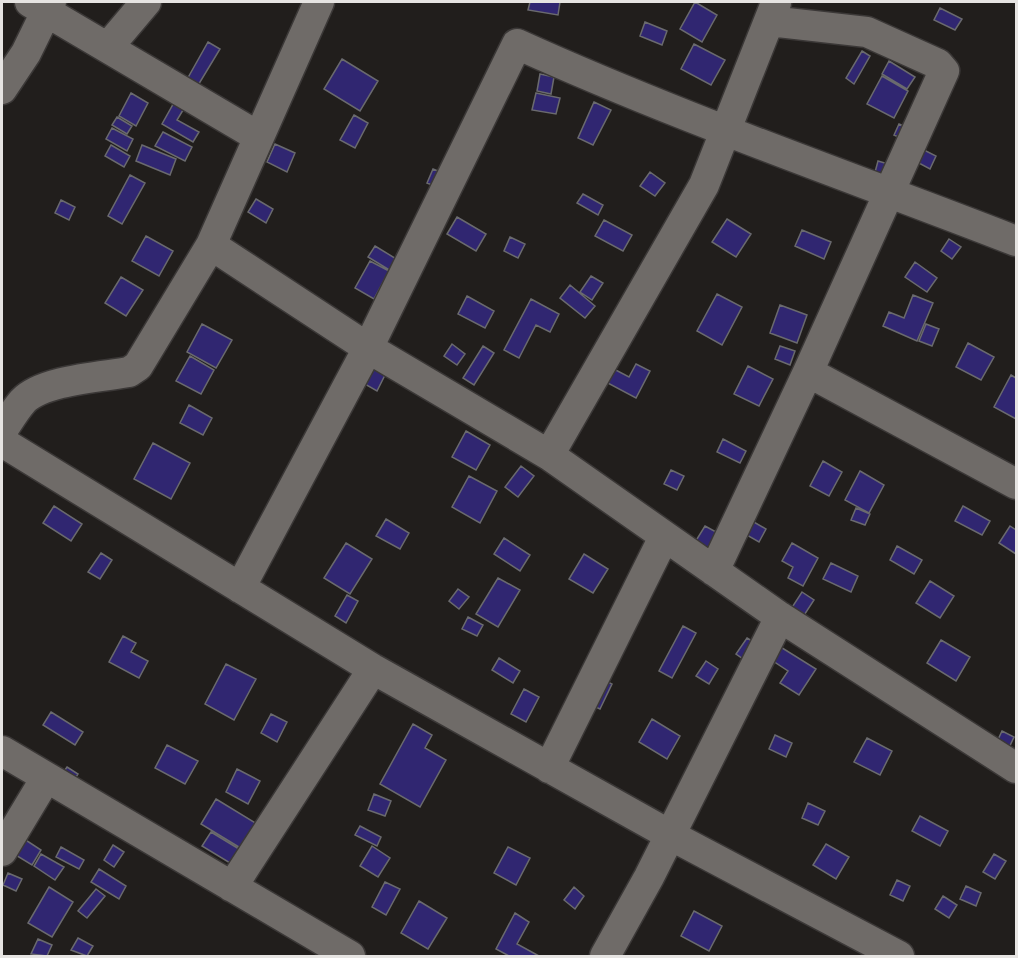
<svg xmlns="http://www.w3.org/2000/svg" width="1018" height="958" viewBox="0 0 1018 958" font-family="Cabin,sans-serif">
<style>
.building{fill:#302671;stroke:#6a6a6e;stroke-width:1.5}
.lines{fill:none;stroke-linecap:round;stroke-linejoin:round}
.minor-casing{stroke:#3b3837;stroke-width:33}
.minor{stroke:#6f6b68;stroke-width:30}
</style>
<rect width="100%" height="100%" fill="#211e1c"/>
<path class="building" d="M530,2H560L558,15L528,10Z
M695,2L717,15L702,42L680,29Z
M940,8L962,19L955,30L934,20Z
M645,22L667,31L662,45L640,36Z
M208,42L220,49L177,120L199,132L193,142L162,124Z
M694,44L725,60L711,85L681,69Z
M862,51L870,56L854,84L846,78Z
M342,59L378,81L360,111L324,89Z
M889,61L915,77L907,89L882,74Z
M540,74L554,77L551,94L537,91Z
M882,76L908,91L894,118L867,104Z
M131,93L148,103L136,126L119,116Z
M536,93L560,98L556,114L532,110Z
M594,102L611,110L593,145L578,138Z
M354,115L368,123L355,148L340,140Z
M117,117L132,126L127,134L112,125Z
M899,124L913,130L908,141L894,135Z
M112,128L133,139L127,151L106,139Z
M163,132L192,147L185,161L155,146Z
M275,144L295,153L287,172L267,162Z
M111,145L130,156L124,167L105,156Z
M142,145L176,159L170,175L136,161Z
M922,149L936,156L930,169L915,161Z
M878,161L895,166L891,180L874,176Z
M433,169L445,174L440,188L427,183Z
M650,172L665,183L655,196L640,186Z
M130,175L145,183L122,224L108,216Z
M583,194L603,205L598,215L577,203Z
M256,199L273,209L266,223L248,212Z
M61,200L75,207L69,220L55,213Z
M457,217L486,234L476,251L447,234Z
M727,219L751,234L736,257L712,242Z
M604,220L632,235L623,251L595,236Z
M802,230L831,242L824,259L795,246Z
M146,236L173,251L159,276L132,261Z
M510,237L525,244L518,258L504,251Z
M949,239L961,247L952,259L941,251Z
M375,246L398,260L391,271L368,257Z
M370,261L389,271L374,299L355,288Z
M915,262L937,278L927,292L905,277Z
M591,276L603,283L592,300L580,292Z
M121,277L143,290L126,316L105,303Z
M570,285L595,306L585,318L560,298Z
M717,294L742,307L722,345L697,331Z
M913,295L933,303L917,341L883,326L889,312L904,318Z
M467,296L494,311L485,328L458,314Z
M531,299L559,314L550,332L536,325L519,358L504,350Z
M780,305L807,315L797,343L770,333Z
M202,324L232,340L216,368L187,352Z
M926,324L939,329L932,346L919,341Z
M968,343L994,357L981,380L956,367Z
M452,344L465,354L457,365L444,356Z
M483,346L494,353L474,385L463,378Z
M780,346L795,351L790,365L775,359Z
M190,356L214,370L201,394L176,381Z
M374,361L388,369L377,391L363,383Z
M636,364L650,371L636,398L604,381L612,368L629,377Z
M748,366L773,379L759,406L734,394Z
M1011,375L1016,378V419L994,407Z
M189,405L212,418L203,435L180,423Z
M466,431L490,445L476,470L452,457Z
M723,439L746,451L740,463L717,452Z
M153,443L190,463L171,499L134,479Z
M823,461L842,472L829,496L810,486Z
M521,466L534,476L518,497L505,487Z
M671,470L684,476L677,490L664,484Z
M860,471L884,485L869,513L845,500Z
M469,476L497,491L480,523L452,507Z
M54,506L82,524L71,541L43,523Z
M963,506L990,521L982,535L955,521Z
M856,508L870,514L865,525L851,520Z
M386,519L409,533L400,549L376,536Z
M752,521L766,529L759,542L745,534Z
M705,526L718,533L706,555L692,547Z
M1010,526L1016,530V554L999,543Z
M504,538L530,555L520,571L494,554Z
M346,543L372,559L350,594L324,578Z
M792,543L818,558L803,586L788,578L793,567L782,561Z
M897,546L922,560L914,574L890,560Z
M101,553L112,560L100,579L88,572Z
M584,554L608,569L593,593L569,579Z
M831,563L858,576L851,592L823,579Z
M498,578L520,590L498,627L476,614Z
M930,581L954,596L940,618L916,603Z
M458,589L469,597L459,609L449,601Z
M802,592L814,600L799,623L787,615Z
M347,595L358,601L346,623L335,616Z
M468,617L483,625L477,636L462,629Z
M683,626L696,633L672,678L659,671Z
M123,636L136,643L131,652L148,661L139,678L109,662Z
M747,638L760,646L749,663L736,654Z
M941,640L970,657L956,681L927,663Z
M779,646L816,669L799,695L780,683L788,671L770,659Z
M499,658L520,671L513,683L492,670Z
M706,661L718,669L709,684L696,676Z
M226,664L256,679L234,720L205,704Z
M604,680L612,684L600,709L591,705Z
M524,689L539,697L526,722L511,714Z
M51,712L83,732L75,745L43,725Z
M271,714L287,722L277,742L261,733Z
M652,719L680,736L667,759L639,742Z
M413,724L432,735L425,748L446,760L420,807L380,784Z
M1002,731L1014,737L1007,752L995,746Z
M775,735L792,743L786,757L769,749Z
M867,738L892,751L880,775L854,762Z
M167,745L198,761L185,784L155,768Z
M67,767L78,774L69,788L58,780Z
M237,769L260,781L248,804L226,792Z
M374,794L391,801L385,816L368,810Z
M216,799L262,827L247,852L201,824Z
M808,803L825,811L818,825L802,818Z
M920,816L948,831L940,846L912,831Z
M360,826L381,837L377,846L355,835Z
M211,832L244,852L235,866L202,846Z
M18,835L41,850L32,865L9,851Z
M826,844L849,857L836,879L813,865Z
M113,845L124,852L114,867L104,860Z
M372,846L390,858L378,877L360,866Z
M61,847L84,860L79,869L56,857Z
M508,847L530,858L516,885L494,873Z
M41,854L64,867L55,880L34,866Z
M994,854L1006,861L995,879L983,872Z
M99,869L126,886L119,899L91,882Z
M8,873L22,879L16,891L3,885Z
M897,880L910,886L903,901L890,895Z
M385,882L400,889L386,915L372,907Z
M966,886L981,893L976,906L960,899Z
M49,887L73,902L52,937L28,923Z
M574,887L584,896L575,909L564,900Z
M96,889L105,896L87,918L78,911Z
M943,896L957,905L949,918L935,909Z
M419,901L447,918L428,949L401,933Z
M694,911L722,926L709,951L681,936Z
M515,913L529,922L517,944L539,956H509L496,949Z
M78,938L93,946L87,956L71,950Z
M38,939L52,945L47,956L31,954Z"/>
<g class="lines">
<g class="minor-casing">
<path id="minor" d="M30,2L259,137
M108,47L146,2
M2,89L26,53L51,2
M211,245L368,348L549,455L780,617L1016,768
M808,372L1016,484
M2,431C8,422 15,410 23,401C43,380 101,377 129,372L138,366L211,245L319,2
M2,442L373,669L670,835L899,956
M549,455L704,185L776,3
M714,571L808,372L944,71L938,64L867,32L769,21
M240,588L368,348L517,44C680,118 849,176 1016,241
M2,751L350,956
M549,768L664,537
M2,851L46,778
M232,887L373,669
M605,956L649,877L780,617"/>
</g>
<use href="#minor" class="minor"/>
</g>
<rect width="1018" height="958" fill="none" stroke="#e6e4e2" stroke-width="6"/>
</svg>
